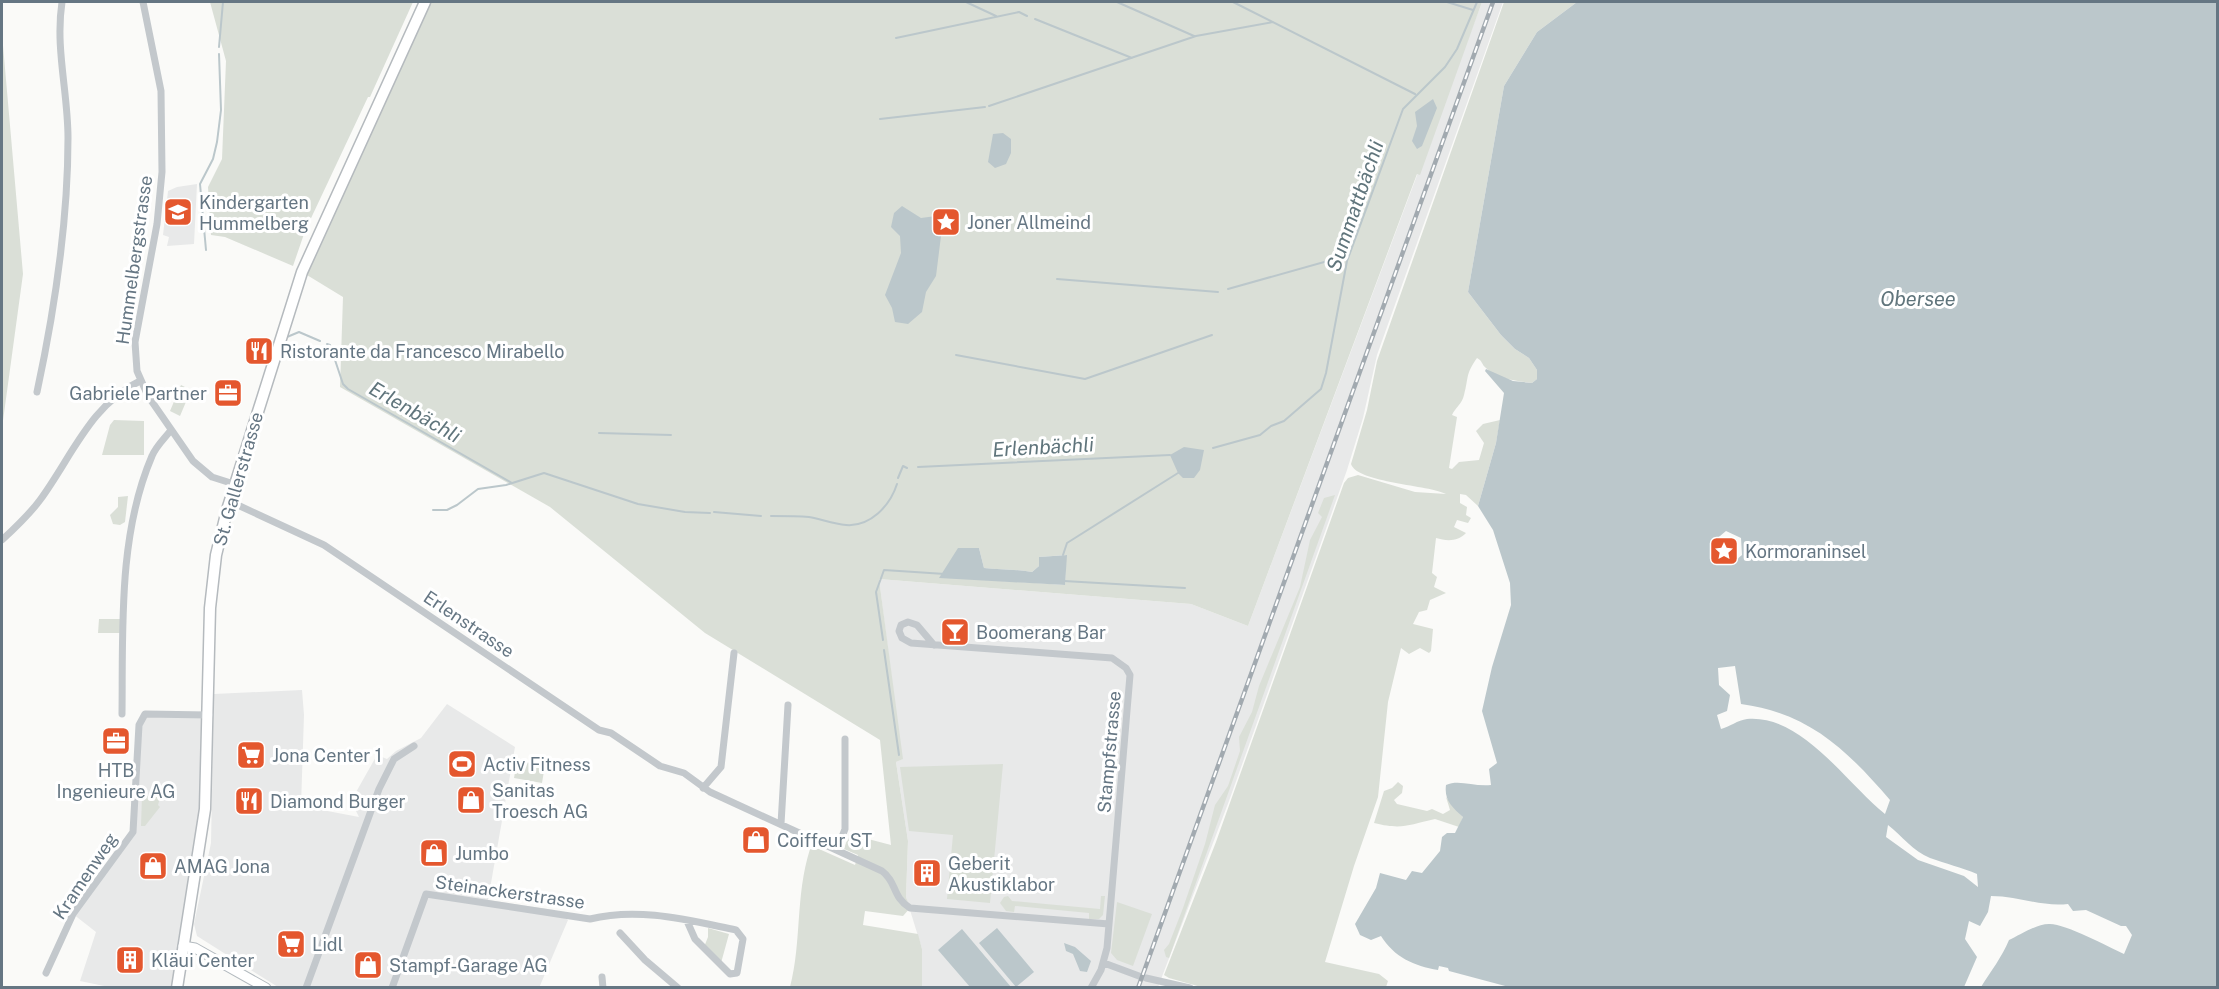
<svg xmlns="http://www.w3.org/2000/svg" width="2219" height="989" viewBox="0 0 2219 989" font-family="'Public Sans',sans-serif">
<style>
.built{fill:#e8e9e9}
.green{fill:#dadfd7;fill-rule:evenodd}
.water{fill:#bbc7cb;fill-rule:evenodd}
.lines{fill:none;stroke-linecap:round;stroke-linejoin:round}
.stream{stroke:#bbc7cb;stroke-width:2}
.secondary-casing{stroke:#b3babf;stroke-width:11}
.primary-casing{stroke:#b5babe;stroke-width:13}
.street{stroke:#c3c8cc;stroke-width:7}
.secondary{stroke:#fff;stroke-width:9}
.primary{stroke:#fff;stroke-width:10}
.rail-casing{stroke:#a2aab0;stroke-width:4.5}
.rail{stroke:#fff;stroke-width:2;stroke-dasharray:7;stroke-linecap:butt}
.labels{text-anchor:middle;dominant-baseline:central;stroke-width:6;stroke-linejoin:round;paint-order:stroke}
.poi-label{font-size:18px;fill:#657683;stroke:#fff;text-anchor:start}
.street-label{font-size:18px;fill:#657683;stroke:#fff}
.water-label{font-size:20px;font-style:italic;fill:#60757c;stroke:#fff}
</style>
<rect width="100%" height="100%" fill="#fafaf8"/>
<path class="built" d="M1482,2H1503L1377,355L1363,418L1347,470L1229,801L1158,987H922V949L906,897L908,841L896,762L902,759L879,579L1191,604L1248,626Z
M197,184L194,244L167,246L169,237L163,235L168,191L177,187Z
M302,690L304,715L301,806L359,817L351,801L377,755L387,759L396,751L421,738L447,704L515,747L488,900L554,910L568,920L539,988L278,987L197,936L194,924L211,843L214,694Z
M209,715L208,752L177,987H109L80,981L96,932L73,914L130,838L142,716Z"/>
<path class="green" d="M210,2H413L370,97H368L305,231L293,266L225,237L211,235L208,187L222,159L226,61Z
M425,2H1482L1420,175L1417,174L1248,626L1191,604L879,579L903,759L896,762L908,841L906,897L910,908L903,916L865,911L863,925L918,934L922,949V987H790C802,941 795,897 810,849H819L855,865L858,855L844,849L849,834L891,845L880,740L705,633L550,507L340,387L343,297L302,272ZM979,548L984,568C1000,570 1016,569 1032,572L1039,566V557L1066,555L1065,585L940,577Z
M1504,2H1577L1537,32L1504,86L1468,292L1501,335L1515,349L1529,358L1537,370V379L1532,383C1518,381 1496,379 1486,368C1481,364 1483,361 1477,358C1465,375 1469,377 1464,395C1462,404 1455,408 1452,415L1457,417L1449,468L1452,469L1459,462L1479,460L1484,443L1476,431L1483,424L1500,420L1496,443L1478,506L1466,495L1460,494V503L1467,507L1466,515L1471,518L1468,523L1457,520L1454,527L1466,533C1458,542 1446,541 1436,538L1432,573L1437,577L1434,587L1446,593L1430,600L1427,610L1419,612L1413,624L1433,629L1431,651L1429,653L1420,648L1409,654L1401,648L1388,702L1378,797L1354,866L1325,962L1379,974L1388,981L1386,987H1201L1169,978L1164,975L1216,842L1344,483L1348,478L1358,475L1415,492L1446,494C1430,485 1357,483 1351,464L1367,410L1377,361Z
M2,34L23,274L2,428Z
M181,385L191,390L180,416L170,411Z
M114,420L144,421V455H102L110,425Z
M1335,495L1169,958L1166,957L1164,950L1169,944L1183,908L1205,844L1215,805L1228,786L1240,751L1239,737L1252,712L1259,686L1300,587L1310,540L1322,517L1318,513L1324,498Z
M128,496L125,522L120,525L113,524L110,515L118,507V497Z
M99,619H120V633H98Z
M517,761L545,765L542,783L514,778Z
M1003,764L990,903L947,899L953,835L909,831L900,767Z
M1398,782L1403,786L1402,793L1394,800L1397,804L1427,811L1432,809L1443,814L1450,810L1446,797L1463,817L1459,827L1435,819C1408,825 1402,830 1374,823L1384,791L1392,788Z
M161,795L158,805L160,807L145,826H141L142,796Z
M1008,896L1012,901L1100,909L1101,896H1105L1103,915L1099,919H1089V913L1015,906L1014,912L1006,911L1000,903L1004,897Z
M1117,902L1152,914L1133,966L1117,960L1111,953Z
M708,928L729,934L721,963L704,947L708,937Z"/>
<path class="water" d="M1577,2H2217V987H1981C1991,971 2002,957 2009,940C2020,935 2036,924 2049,924C2064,923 2109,947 2124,954L2132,935L2126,926H2121L2086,910L2073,911L2068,904C2041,907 2018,896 1991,896L1988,912L1980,926L1969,921L1965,939L1977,957L1964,987H1509L1449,971L1448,968L1439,966L1438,970C1414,966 1394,957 1381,936L1371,940L1360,935L1355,924L1376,888L1380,873L1406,880L1412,871L1422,873L1440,851L1442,837L1447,833H1455L1463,817C1452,807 1444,800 1446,785C1459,779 1474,787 1491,785L1489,769L1497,763L1482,711L1492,667L1511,605L1510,583L1493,530L1478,506L1496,443L1504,393L1485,371L1486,369L1513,381L1532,383L1537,379V370L1529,358L1515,349L1501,335L1468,292L1504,86L1537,32ZM1726,531L1741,538L1742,555L1731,564L1719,561L1714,541ZM1735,666L1741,704C1809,713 1847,750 1890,800L1885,814C1847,784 1802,714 1747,719C1738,720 1729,727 1721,729L1717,715L1727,711L1730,695L1719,685L1718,668ZM1888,825C1902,836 1913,851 1930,858C1946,864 1961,867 1977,874L1978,887L1964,876L1918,860L1886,837Z
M1433,99L1437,108L1422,146L1417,149L1412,141L1417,126L1415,112Z
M1003,133L1011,139V153L1006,164L995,168L988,162L993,134Z
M902,206L921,218L936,216L942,228L936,276L926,292L922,312L908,324L895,322L892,308L885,295L901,253L900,236L891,227L894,213Z
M1184,447L1204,450L1200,470L1194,478H1183L1178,473L1170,455Z
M958,548H979L984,568C1001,570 1016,569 1032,572L1039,566V557L1067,555L1065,585L939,578Z
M997,928L1034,972L1016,987L979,943Z
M962,929L1011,987H970L938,950Z
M1064,943L1075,947L1091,961L1087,972L1080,971L1073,954L1066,951Z"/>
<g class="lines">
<path class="stream" d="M966,2L996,16
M1117,2L1194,36
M1233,2L1415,94
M1447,2L1473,10
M1035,19L1132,58
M896,38L1019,12L1027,16
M219,47L223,2
M989,106L1196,36L1273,22
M880,119L985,107
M206,250L200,184L213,159L217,142L221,110L219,54
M1057,279L1218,292
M1228,289L1349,255
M287,337L299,332L320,341
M327,344L330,345L343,384L348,389L512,483
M956,355L1085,379L1212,335
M599,433L671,435
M1213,448L1260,435L1271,426L1284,421L1321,389L1326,373L1347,261L1403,109L1445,67L1457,49L1477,2
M918,467L1170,455
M898,478L903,466L907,468
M433,510H447L457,505L478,489L506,485L544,473L638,504L685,512L710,513
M714,512L761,516
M771,516C784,516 797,516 809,517C821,519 833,524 846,525C870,527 890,506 897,484
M1063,555L1067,543L1178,473
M1064,581L1185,588
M883,640L876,592L884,570L945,574
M884,650L899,755"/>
<g class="secondary-casing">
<path id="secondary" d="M183,946L195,948L266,988"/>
</g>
<g class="primary-casing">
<path id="primary" d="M177,988L205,809L210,608L216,555L227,510L302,272L425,2"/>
</g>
<path class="street" d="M143,2L161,91L162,172L157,224L135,342L137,371L148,396L193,461L212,477L234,484
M37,392C55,308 68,224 68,138C68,92 55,48 62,2
M229,501L324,545L599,730L611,733L660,766L684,773L710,792L882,871C897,882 892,897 910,908L1109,924
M2,540C15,528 29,515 40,500C71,458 91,404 140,381
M934,645L917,625L908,622L901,625L899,631L902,638L911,643L1112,658L1126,668L1130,675L1107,948L1101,970L1091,988
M122,714C123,629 118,535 152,456C156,446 165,438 171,430
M703,788L721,767L734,653
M781,824L788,705
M837,850L845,829V739
M620,933L645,960L678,988
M1104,963L1139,976
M46,973L73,914L133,832L139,725L145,714L209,715
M602,977L603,988
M1146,978L1190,988
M306,988L379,789L394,759L414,746
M392,988L426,894L590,919C639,907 687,920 736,930L743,939L737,973L730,974L695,939L687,921"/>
<use href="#secondary" class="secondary"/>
<use href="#primary" class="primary"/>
<g class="rail-casing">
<path id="rail" d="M1138,988L1493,2"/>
</g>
<use href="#rail" class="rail"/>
</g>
<defs>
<g id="school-square" transform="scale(1.5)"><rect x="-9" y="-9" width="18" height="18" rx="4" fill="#e4572e" stroke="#fff"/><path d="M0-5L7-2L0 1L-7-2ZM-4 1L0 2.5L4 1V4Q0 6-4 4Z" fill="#fff"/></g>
<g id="sight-square" transform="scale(1.5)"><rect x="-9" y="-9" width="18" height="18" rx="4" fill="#e4572e" stroke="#fff"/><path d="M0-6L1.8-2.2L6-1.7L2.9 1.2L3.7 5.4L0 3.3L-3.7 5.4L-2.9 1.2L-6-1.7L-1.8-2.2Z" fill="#fff"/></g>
<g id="restaurant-square" transform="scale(1.5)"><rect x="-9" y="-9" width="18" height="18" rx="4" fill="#e4572e" stroke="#fff"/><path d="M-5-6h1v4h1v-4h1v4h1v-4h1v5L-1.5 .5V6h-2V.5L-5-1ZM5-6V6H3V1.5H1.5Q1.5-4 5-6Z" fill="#fff"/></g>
<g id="office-square" transform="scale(1.5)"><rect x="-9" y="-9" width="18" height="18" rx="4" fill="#e4572e" stroke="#fff"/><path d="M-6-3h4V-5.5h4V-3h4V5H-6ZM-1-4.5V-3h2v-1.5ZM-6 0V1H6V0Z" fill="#fff"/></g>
<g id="bar-square" transform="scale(1.5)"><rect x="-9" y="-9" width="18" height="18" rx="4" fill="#e4572e" stroke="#fff"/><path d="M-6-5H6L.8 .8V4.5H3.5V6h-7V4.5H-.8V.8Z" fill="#fff"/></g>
<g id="supermarket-square" transform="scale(1.5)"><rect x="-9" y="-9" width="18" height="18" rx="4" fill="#e4572e" stroke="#fff"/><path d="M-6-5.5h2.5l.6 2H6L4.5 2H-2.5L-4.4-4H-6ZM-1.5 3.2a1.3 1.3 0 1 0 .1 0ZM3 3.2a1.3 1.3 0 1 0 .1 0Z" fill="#fff"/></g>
<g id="stadium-square" transform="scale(1.5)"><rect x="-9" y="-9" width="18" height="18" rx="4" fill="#e4572e" stroke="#fff"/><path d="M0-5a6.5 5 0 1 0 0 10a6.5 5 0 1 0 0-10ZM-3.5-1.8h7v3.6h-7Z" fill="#fff"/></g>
<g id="shop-square" transform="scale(1.5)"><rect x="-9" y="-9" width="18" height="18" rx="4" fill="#e4572e" stroke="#fff"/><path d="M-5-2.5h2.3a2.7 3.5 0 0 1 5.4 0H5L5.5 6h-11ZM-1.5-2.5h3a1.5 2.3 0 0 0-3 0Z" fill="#fff"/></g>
<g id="building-square" transform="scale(1.5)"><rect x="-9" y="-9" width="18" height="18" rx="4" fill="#e4572e" stroke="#fff"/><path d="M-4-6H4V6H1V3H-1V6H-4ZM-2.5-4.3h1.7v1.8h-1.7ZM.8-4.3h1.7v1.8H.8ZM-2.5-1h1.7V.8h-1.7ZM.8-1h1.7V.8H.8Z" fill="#fff"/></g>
</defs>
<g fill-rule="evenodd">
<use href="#school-square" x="178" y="212"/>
<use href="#sight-square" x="946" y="222"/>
<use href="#restaurant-square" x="259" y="351"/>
<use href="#office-square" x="228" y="393"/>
<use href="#sight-square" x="1724" y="551"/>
<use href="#bar-square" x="955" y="632"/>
<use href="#office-square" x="116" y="741"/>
<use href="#supermarket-square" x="251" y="755"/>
<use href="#stadium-square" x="462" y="764"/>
<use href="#shop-square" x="471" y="800"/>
<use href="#restaurant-square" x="249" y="801"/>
<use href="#shop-square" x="756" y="840"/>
<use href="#shop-square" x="434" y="853"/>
<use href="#shop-square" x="153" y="866"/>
<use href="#building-square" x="927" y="873"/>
<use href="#supermarket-square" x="291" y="944"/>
<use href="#building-square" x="130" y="960"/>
<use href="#shop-square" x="368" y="965"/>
</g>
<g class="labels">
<g class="poi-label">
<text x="199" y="202">Kindergarten<tspan x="199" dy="21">Hummelberg</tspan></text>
<text x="967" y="222">Joner Allmeind</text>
<text x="280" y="351">Ristorante da Francesco Mirabello</text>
<text x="207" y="393" text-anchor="end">Gabriele Partner</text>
<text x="1745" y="551">Kormoraninsel</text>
<text x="976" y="632">Boomerang Bar</text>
<text x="272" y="755">Jona Center 1</text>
<text x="483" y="764">Activ Fitness</text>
<text x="116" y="770" text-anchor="middle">HTB<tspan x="116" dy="21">Ingenieure AG</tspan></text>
<text x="492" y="790">Sanitas<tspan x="492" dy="21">Troesch AG</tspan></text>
<text x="270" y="801">Diamond Burger</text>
<text x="777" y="840">Coiffeur ST</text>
<text x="455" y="853">Jumbo</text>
<text x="948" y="863">Geberit<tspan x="948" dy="21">Akustiklabor</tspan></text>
<text x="174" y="866">AMAG Jona</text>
<text x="312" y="944">Lidl</text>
<text x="151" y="960">Kläui Center</text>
<text x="389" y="965">Stampf-Garage AG</text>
</g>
<g class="street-label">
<text transform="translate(134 260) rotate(-82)">Hummelbergstrasse</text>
<text transform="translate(238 479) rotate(-74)">St. Gallerstrasse</text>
<text transform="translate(469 624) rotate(34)">Erlenstrasse</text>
<text transform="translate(1109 752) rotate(-85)">Stampfstrasse</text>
<text transform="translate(85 876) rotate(-56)">Kramenweg</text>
<text transform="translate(510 892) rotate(8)">Steinackerstrasse</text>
</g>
<g class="water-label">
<text transform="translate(1355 206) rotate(-71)">Summattbächli</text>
<text x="1918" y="299">Obersee</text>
<text transform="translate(415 412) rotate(30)">Erlenbächli</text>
<text transform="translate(1043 447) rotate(-3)">Erlenbächli</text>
</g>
</g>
<rect width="2219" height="989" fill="none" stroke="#657683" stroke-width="6"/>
</svg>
